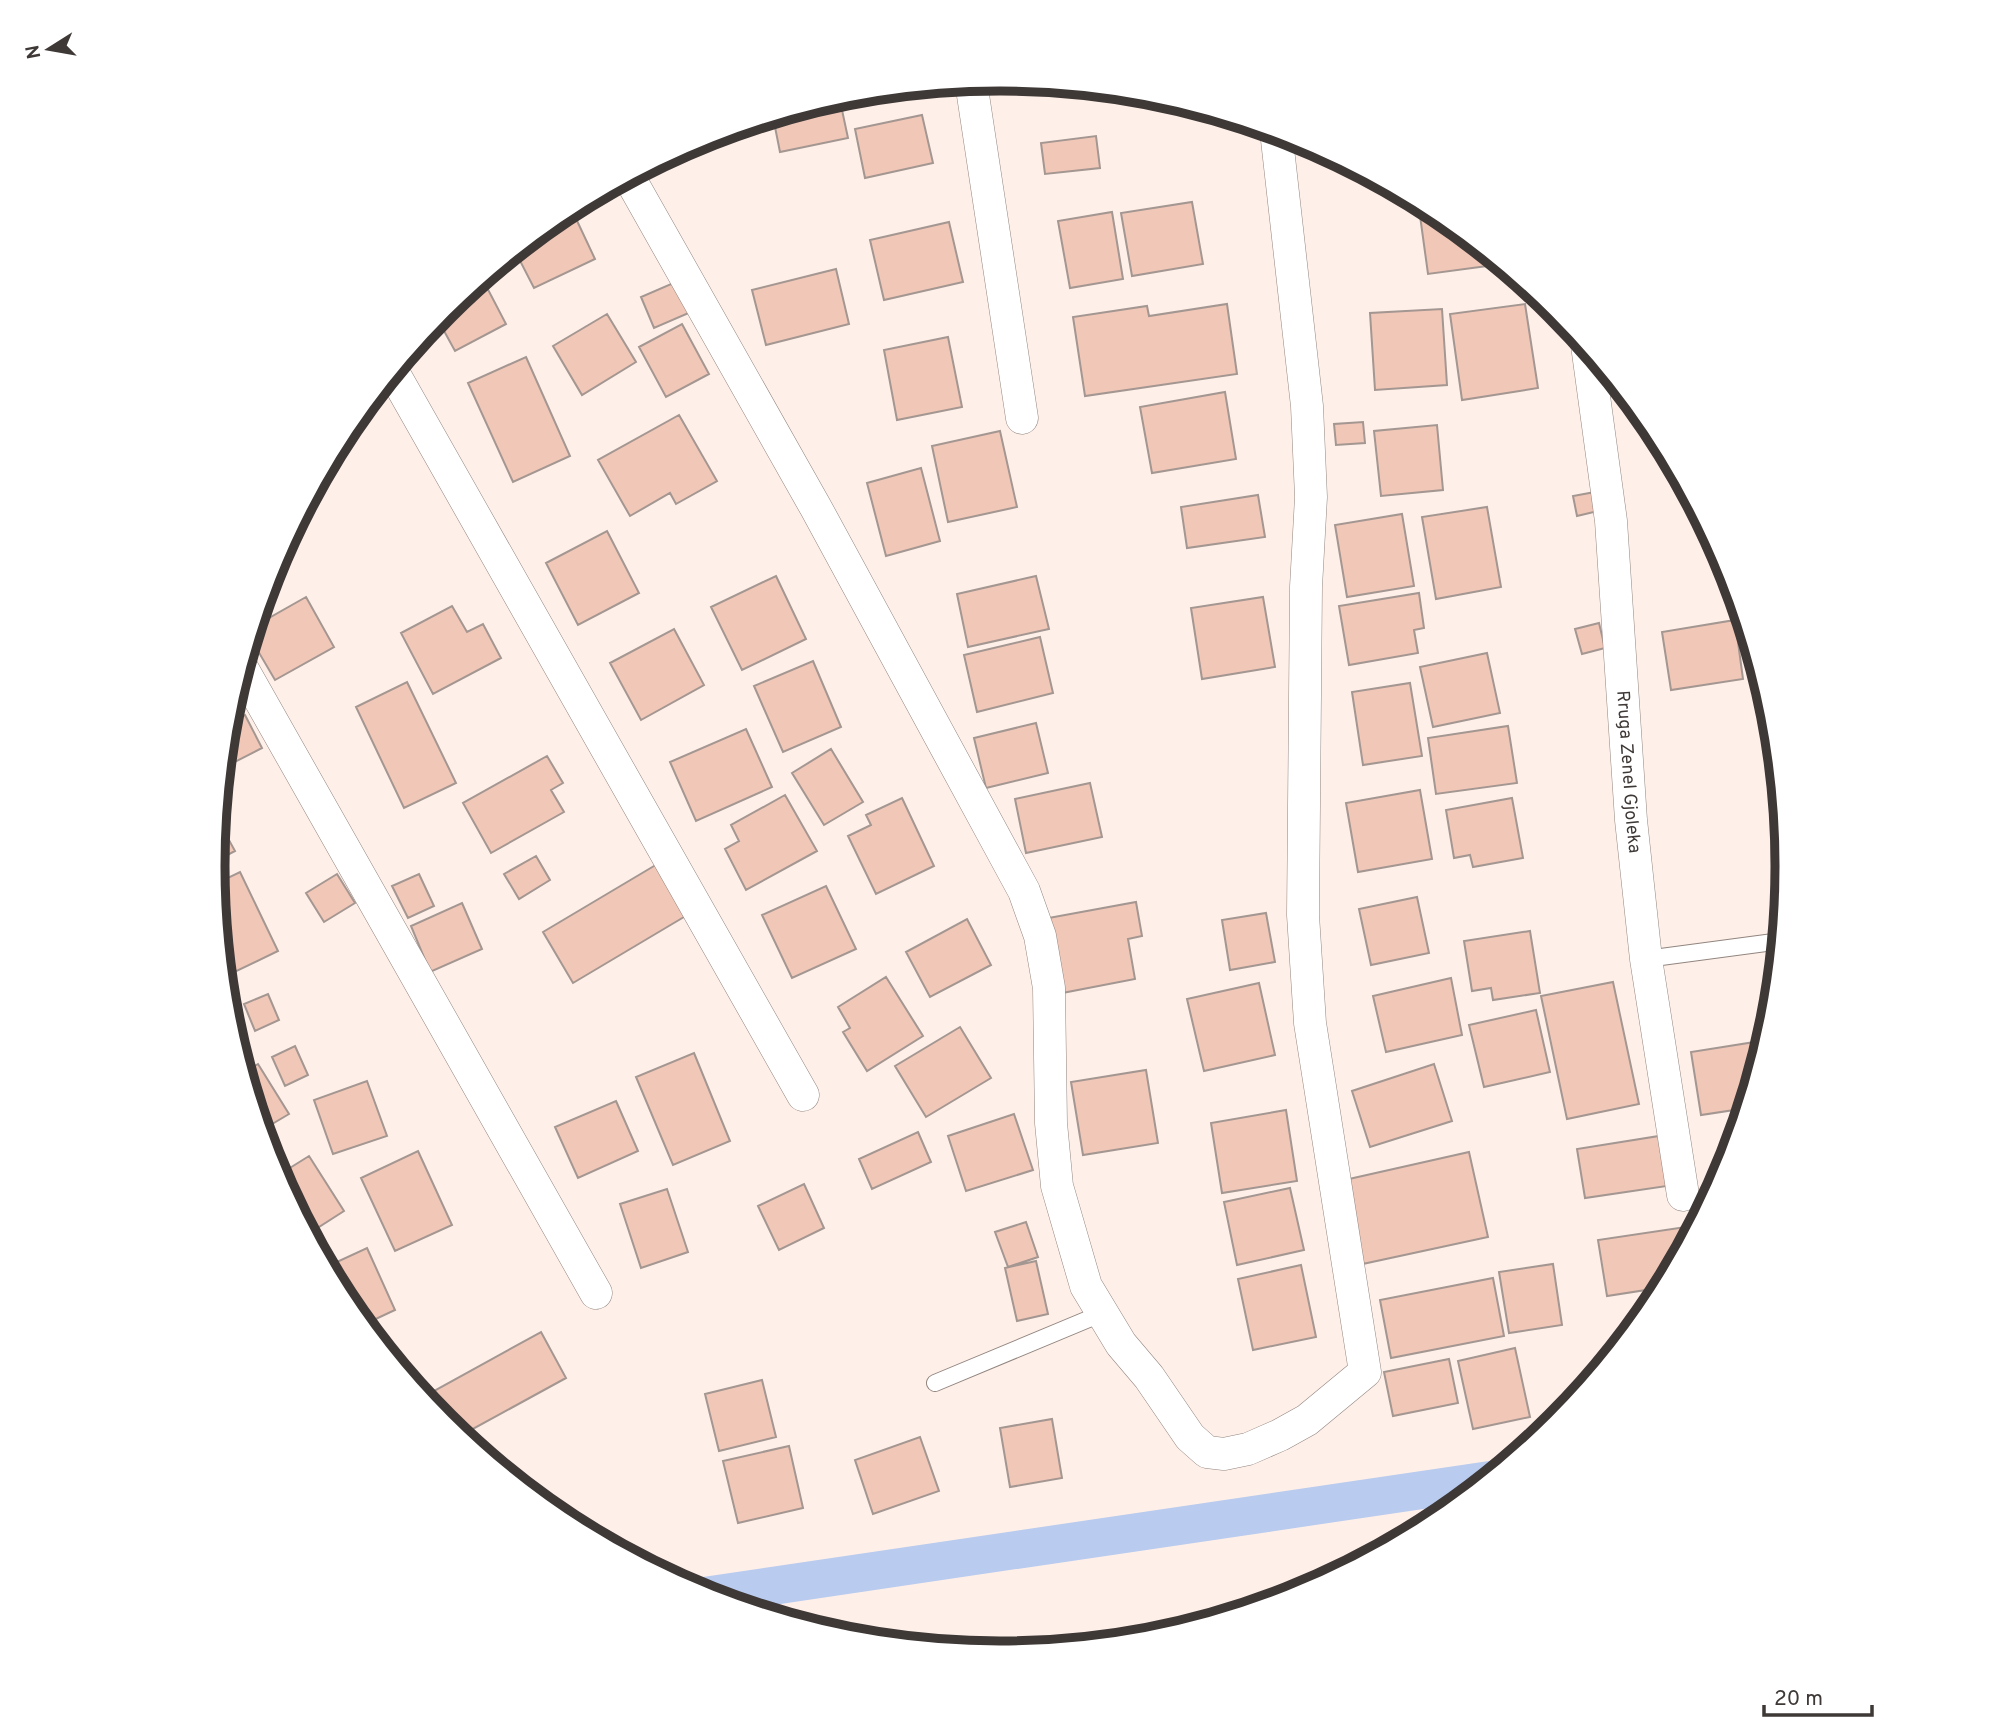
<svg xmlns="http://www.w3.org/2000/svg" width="2002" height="1733" viewBox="0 0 2002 1733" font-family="Overpass,sans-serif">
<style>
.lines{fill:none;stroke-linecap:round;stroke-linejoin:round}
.canal{stroke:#b9cbee;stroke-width:38}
.building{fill:#f1c7b8;stroke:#a49691;stroke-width:2}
.lane-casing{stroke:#92857f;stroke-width:18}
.street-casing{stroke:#92857f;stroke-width:33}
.lane{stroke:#fff;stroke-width:16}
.street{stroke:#fff;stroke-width:32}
.labels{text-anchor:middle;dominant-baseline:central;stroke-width:5;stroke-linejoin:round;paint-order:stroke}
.street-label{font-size:18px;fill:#3e3836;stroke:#fff}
.rim{fill:none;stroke:#3e3836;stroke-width:9}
</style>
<rect width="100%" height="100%" fill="#fef0e9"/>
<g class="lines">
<path class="canal" d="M704,1596L1490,1480"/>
</g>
<path class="building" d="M839,96L848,138L780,152L773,117Z
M922,115L933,163L865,178L855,129Z
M1096,136L1100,168L1045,174L1041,143Z
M1418,201L1439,212L1502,264L1428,274Z
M1192,202L1203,264L1132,276L1121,213Z
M571,208L595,259L534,288L515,251Z
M1112,212L1123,279L1070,288L1058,221Z
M949,222L963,282L884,300L870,240Z
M836,269L849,324L766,345L752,290Z
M482,278L506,324L455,351L437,318L444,309Z
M678,281L691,312L654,328L641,297Z
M1227,304L1237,374L1085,396L1073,317L1147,306L1149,316Z
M1525,304L1538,388L1462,400L1450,314Z
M1442,309L1447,385L1375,390L1370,313Z
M607,314L636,362L582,395L553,346Z
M682,324L709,374L666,397L639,347Z
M948,337L962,407L897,420L884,350Z
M526,357L570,456L513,482L468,383Z
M1225,392L1236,459L1152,473L1140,407Z
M679,415L717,481L676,504L670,493L630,516L598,460Z
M1363,422L1365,443L1336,445L1334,424Z
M1437,425L1443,490L1381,496L1374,431Z
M1000,431L1017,507L948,522L932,446Z
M921,468L940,541L886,556L867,483Z
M1595,492L1598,511L1577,516L1573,496Z
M1258,495L1265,537L1187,548L1181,507Z
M1487,507L1501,587L1436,599L1422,517Z
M1402,514L1414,586L1347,597L1335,525Z
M607,531L639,593L578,625L546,563Z
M776,576L806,639L742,670L711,607Z
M1036,576L1049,629L968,647L957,594Z
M1419,593L1424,628L1414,630L1418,653L1349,665L1339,606Z
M306,597L334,647L275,680L251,639L255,626Z
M1263,597L1275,667L1202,679L1191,608Z
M452,606L467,632L483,624L501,658L433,694L401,633Z
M1735,620L1743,679L1671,690L1662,632Z
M1599,623L1605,648L1582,654L1575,629Z
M674,629L704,685L641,720L610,663Z
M1040,637L1053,693L977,712L964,655Z
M1487,653L1500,713L1433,727L1420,667Z
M813,661L841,727L783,752L754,686Z
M407,682L456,783L404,808L356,707Z
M1410,683L1422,756L1363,765L1352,692Z
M245,715L262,748L223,768L227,724Z
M1036,723L1048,773L986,788L974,738Z
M1508,726L1517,783L1436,794L1428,738Z
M746,729L772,787L696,821L670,762Z
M831,749L863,802L824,825L792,773Z
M547,756L563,783L551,790L564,812L491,853L463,803Z
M1090,783L1102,837L1026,853L1015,799Z
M1420,790L1432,859L1358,872L1346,803Z
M785,795L817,851L746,890L725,849L739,841L731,825Z
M902,798L934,866L876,894L848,836L871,825L866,815Z
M1512,798L1523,858L1473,867L1470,855L1454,858L1446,810Z
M218,820L235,851L214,862Z
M536,856L550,880L519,899L504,874Z
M659,863L689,914L573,983L543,932Z
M240,872L278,951L224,977L215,884Z
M337,874L355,903L324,922L306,893Z
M419,874L434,906L408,918L392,886Z
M826,886L856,949L792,978L762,915Z
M1417,897L1429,953L1371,965L1359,909Z
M1136,902L1142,936L1128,939L1135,979L1057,994L1043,919Z
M462,903L482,949L430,972L411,926Z
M1266,913L1275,962L1230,970L1222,920Z
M967,919L991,965L930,997L906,952Z
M1530,931L1540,993L1493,1000L1491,988L1472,991L1464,941Z
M886,977L923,1036L867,1071L843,1032L850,1028L838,1007Z
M1451,978L1462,1035L1386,1052L1373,996Z
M1613,982L1639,1104L1567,1119L1541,996Z
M1259,983L1275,1055L1204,1071L1187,999Z
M268,994L279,1020L255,1031L244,1004Z
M1536,1010L1550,1072L1484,1087L1469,1025Z
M960,1027L991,1078L926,1117L895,1066Z
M1761,1041L1763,1054L1747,1108L1701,1115L1691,1052Z
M295,1046L308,1075L285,1086L272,1057Z
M694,1053L730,1141L673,1165L636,1077Z
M258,1064L289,1114L262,1130L244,1072Z
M1434,1064L1452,1121L1370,1147L1352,1091Z
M1146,1070L1158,1143L1083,1155L1071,1082Z
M367,1081L387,1136L333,1154L314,1100Z
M616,1101L638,1151L578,1178L555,1127Z
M1286,1110L1297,1181L1222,1193L1211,1123Z
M1014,1114L1033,1170L966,1191L948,1136Z
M918,1132L931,1162L872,1189L859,1159Z
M1659,1136L1667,1186L1585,1198L1577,1149Z
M418,1151L452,1225L395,1251L361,1178Z
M1469,1152L1488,1237L1358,1265L1340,1181Z
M309,1156L344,1211L308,1234L277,1176Z
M804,1184L824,1228L779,1250L758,1206Z
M1290,1188L1304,1250L1237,1265L1224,1202Z
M667,1189L688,1252L641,1268L620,1204Z
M1026,1222L1038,1257L1008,1267L995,1232Z
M1699,1225L1665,1287L1607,1296L1598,1240Z
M367,1248L395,1310L363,1325L346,1304L326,1267Z
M1036,1261L1048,1314L1017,1321L1005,1268Z
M1553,1264L1562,1325L1509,1333L1499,1272Z
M1301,1265L1316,1337L1253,1350L1238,1279Z
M1493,1278L1504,1336L1391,1358L1380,1300Z
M541,1332L566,1378L460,1436L444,1423L423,1397Z
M1515,1348L1530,1417L1473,1429L1458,1361Z
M1449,1359L1458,1403L1393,1416L1384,1372Z
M762,1380L776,1437L719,1451L705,1394Z
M1052,1419L1062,1478L1010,1487L1000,1428Z
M920,1437L939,1491L873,1514L855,1460Z
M789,1446L803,1508L738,1523L723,1461Z"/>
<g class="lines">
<g class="lane-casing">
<path id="lane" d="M1646,959L1781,941
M935,1383L1103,1313"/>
</g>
<g class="street-casing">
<g id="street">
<path d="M971,82L1022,418"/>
<path d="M629,177L816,508L1024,891L1040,936L1049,988L1051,1123L1057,1186L1086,1286L1121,1344L1149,1377L1190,1437L1207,1452L1224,1454L1248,1449L1280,1435L1307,1420L1365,1372L1310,1023L1303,915L1306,587L1311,497L1307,406L1276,131"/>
<path id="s1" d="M1587,345L1611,521L1631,820L1646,959L1683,1195"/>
<path d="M393,372L803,1095"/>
<path d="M242,668L596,1293"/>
</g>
</g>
<use href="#lane" class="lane"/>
<use href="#street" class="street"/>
</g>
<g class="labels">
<g class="street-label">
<text stroke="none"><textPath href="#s1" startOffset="429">Rruga Zenel Gjoleka</textPath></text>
</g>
</g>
<path d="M0 0H2002V1733H0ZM225 866a775 775 0 1 1 1550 0a775 775 0 1 1-1550 0Z" fill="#fff" fill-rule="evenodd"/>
<path class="rim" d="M225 866a775 775 0 1 1 1550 0a775 775 0 1 1-1550 0Z"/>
<g transform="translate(49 49) rotate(259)" stroke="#ffffff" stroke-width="5" paint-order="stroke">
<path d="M0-5L12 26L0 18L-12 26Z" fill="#3e3836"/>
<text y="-10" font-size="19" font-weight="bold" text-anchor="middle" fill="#3e3836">N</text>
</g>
<path d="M1764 1705v10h108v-10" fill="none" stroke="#3e3836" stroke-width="3.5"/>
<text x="1774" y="1705" font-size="21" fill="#3e3836" stroke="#ffffff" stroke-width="5" paint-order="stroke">20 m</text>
</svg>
